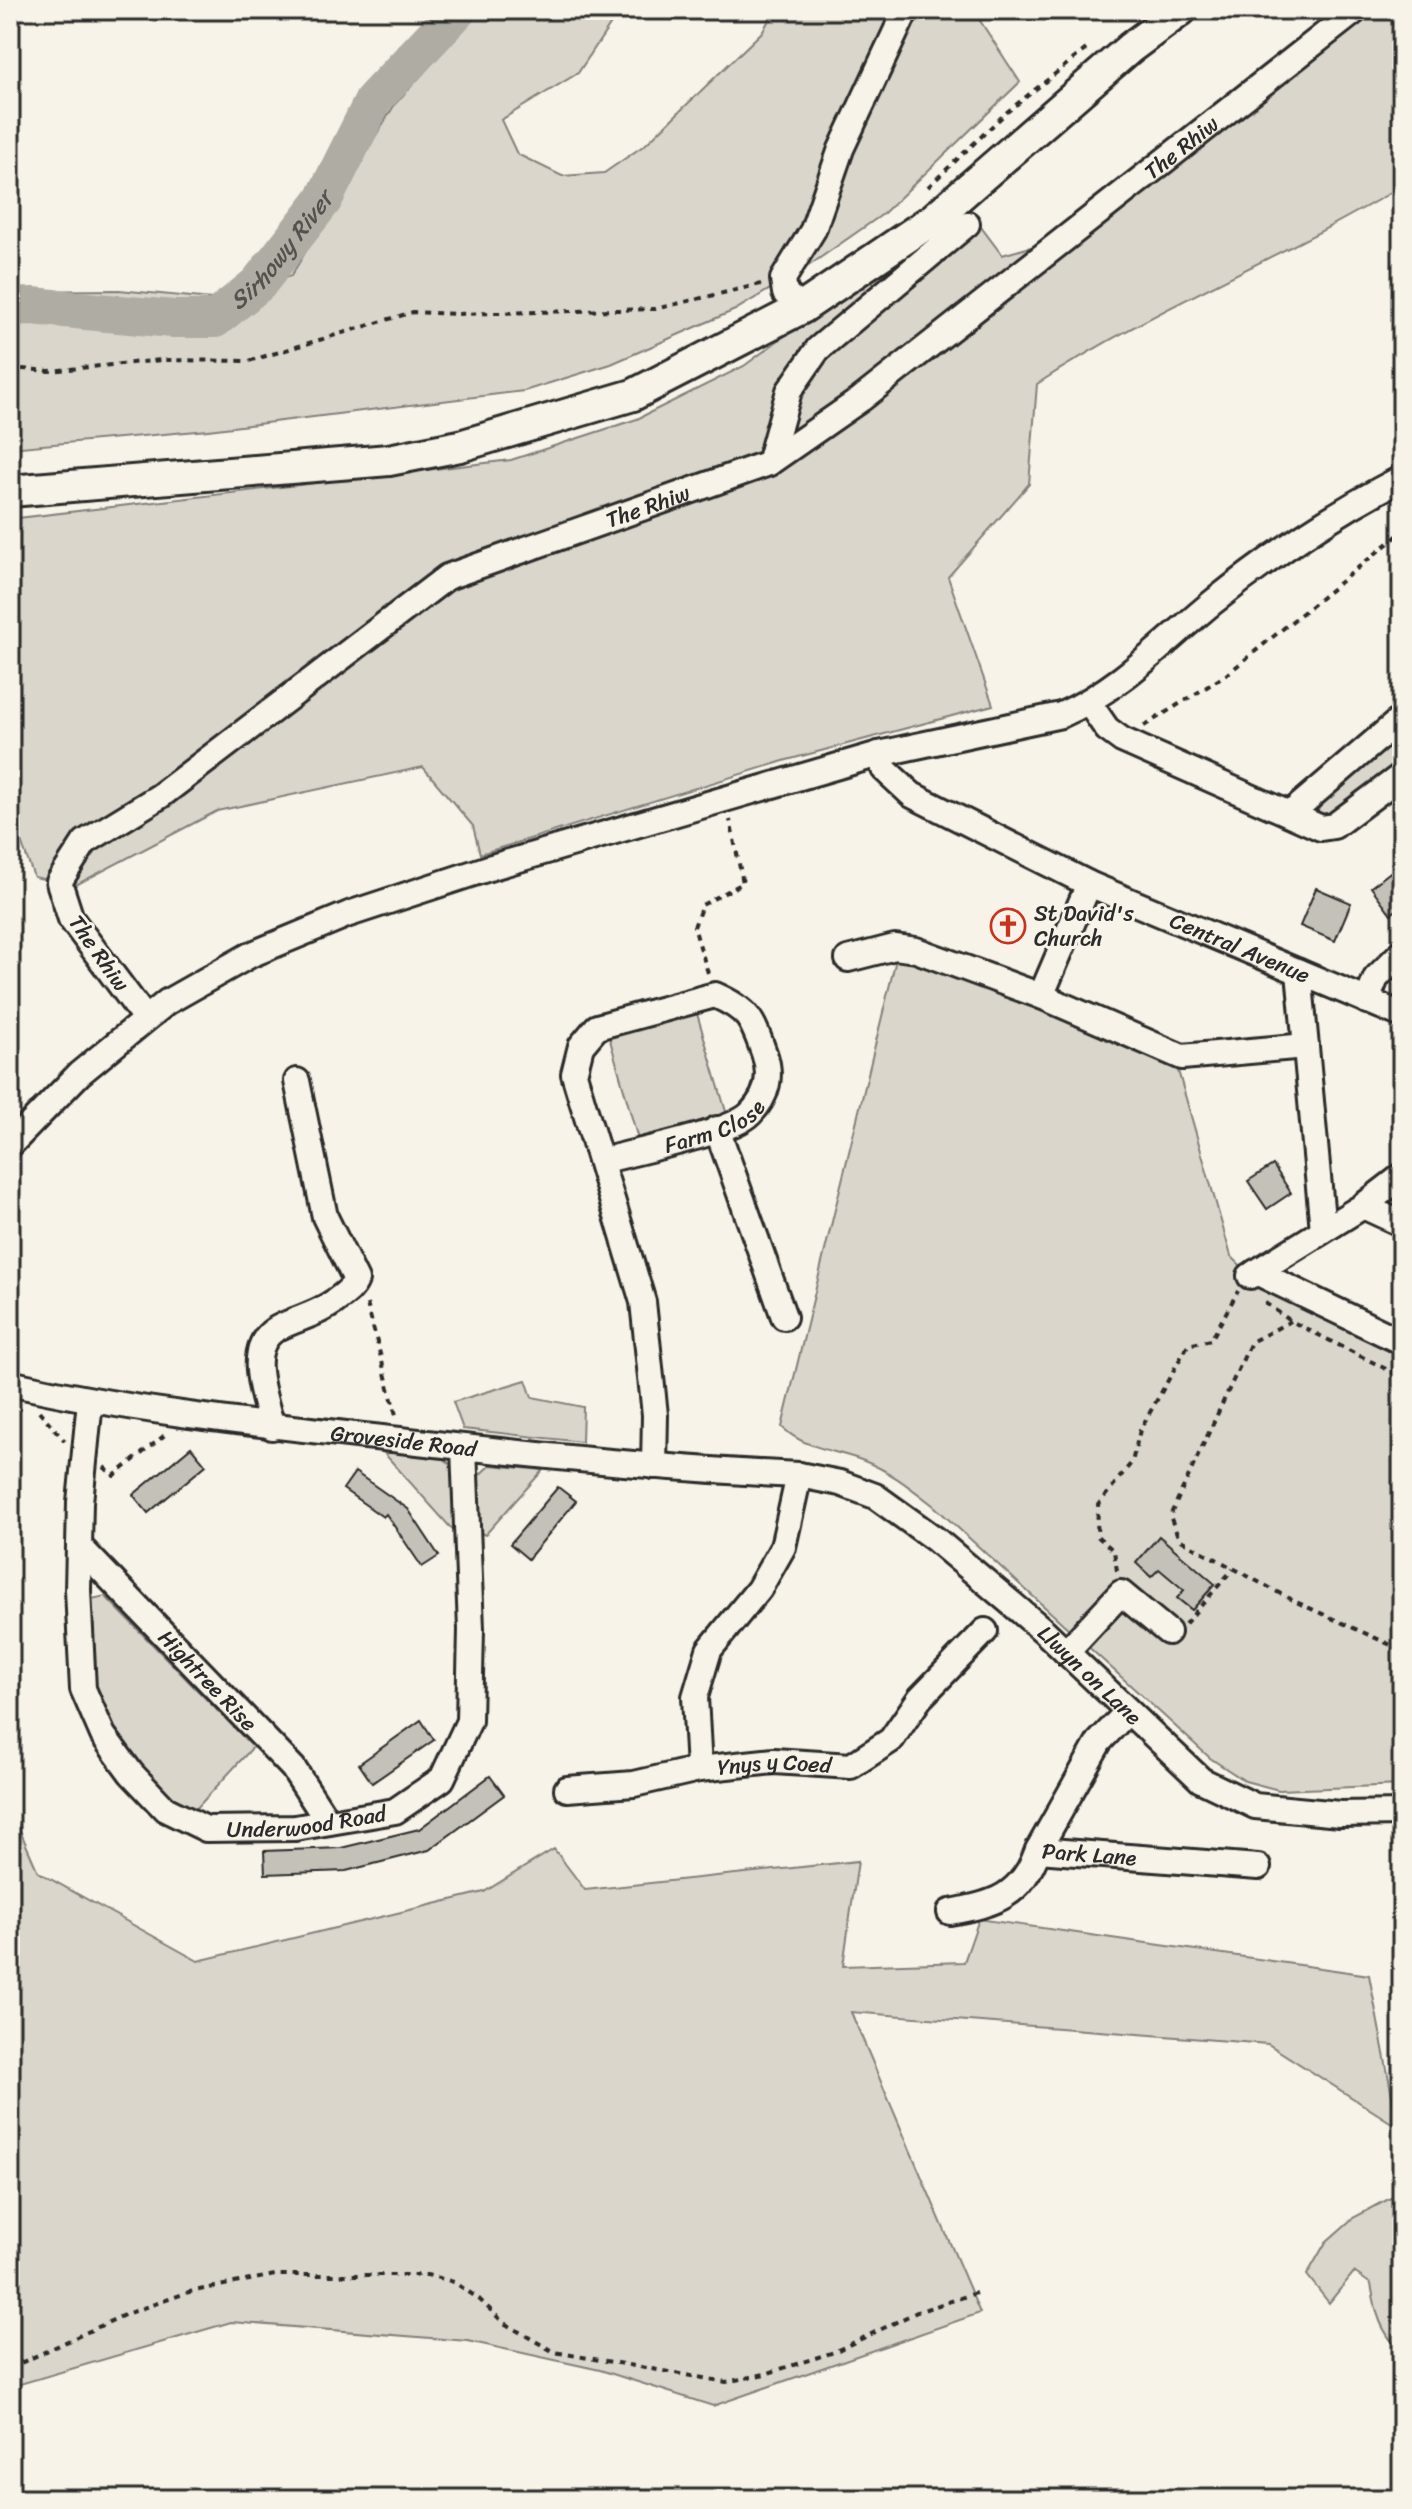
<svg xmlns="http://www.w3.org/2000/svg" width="1412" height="2509" viewBox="0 0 1412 2509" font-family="Sriracha,sans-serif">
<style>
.green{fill:#dad6cc;stroke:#82807c;stroke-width:2}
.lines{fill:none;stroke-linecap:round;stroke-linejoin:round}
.river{stroke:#afaca4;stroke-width:38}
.building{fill:#c4c1b9;stroke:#2b2b2b;stroke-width:2}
.minor-casing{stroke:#2b2b2b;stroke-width:30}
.major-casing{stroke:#2b2b2b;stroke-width:36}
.path{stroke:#2b2b2b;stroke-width:4;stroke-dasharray:6 6;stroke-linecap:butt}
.minor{stroke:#f7f3e8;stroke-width:24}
.major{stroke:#f7f3e8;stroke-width:30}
.labels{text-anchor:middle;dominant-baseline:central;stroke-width:6;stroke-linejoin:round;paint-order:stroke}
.street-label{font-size:22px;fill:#2b2b2b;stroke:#f7f3e8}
.poi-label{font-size:22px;fill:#2b2b2b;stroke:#f7f3e8;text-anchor:start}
.water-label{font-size:24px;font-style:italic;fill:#53524f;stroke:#f7f3e8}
</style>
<rect width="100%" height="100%" fill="#f7f3e8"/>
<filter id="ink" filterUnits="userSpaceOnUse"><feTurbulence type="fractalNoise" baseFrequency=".0125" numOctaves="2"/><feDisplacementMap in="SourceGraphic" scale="16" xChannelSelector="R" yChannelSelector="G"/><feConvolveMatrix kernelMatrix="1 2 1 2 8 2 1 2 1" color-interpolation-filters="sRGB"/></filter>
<g filter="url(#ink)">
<path class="green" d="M481,10H616L614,19L578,73L501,120L517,154L562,176L604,173L646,144L762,32L775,10H973L1020,82L883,214L807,267L735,310L611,364L524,391L208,430L10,448V291L119,290L212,299L291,276L395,104Z
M1341,10H1402V186C1283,257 1153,308 1037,384L1029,484L948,577L993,705L787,760L480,854L473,826L423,767L217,811L74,886L34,877L10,812V519L511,460L637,419L744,366L963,203L1002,255L1045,243Z
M1402,735V767L1325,820L1317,812L1323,802Z
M896,959L914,961L1167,1056L1177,1067L1231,1256L1263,1287L1402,1353V1785L1279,1790L1245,1781L1210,1758L934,1506C912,1489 890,1471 864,1461C836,1450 804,1449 782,1427Z
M695,1007L727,1115L639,1143L608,1033Z
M526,1380L532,1397L583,1407L582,1442L463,1429L453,1402Z
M383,1452L444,1458L455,1470L459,1537Z
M490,1465L543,1470L485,1535L477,1531L475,1479Z
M105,1596L253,1747L195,1810C141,1784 110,1739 94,1681C88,1657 93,1624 92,1599Z
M10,1808L38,1872L198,1961L484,1892L554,1849L585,1890L858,1861L843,1966L964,1962L979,1919L1369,1975L1398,2127L1268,2044L851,2012L980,2313L713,2406L600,2370L468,2341L231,2322L10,2387Z
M1402,2192V2353C1380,2331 1376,2314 1371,2284L1354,2272L1329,2303L1307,2275L1326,2242L1353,2218Z"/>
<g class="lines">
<path class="river" id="s1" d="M10,307L32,306L173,319H215L258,284L324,199L374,99L458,10"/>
</g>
<path class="building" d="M1402,863V906L1391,914L1371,887Z
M1316,888L1351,903L1335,941L1300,926Z
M1273,1165L1291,1193L1267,1209L1248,1181Z
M191,1447L206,1465L148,1513L133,1495Z
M355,1472L408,1509L439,1556L422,1567L386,1514L383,1517L343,1489Z
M558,1487L576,1501L528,1559L510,1544Z
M1159,1536L1215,1584L1192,1610L1177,1598L1184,1590L1159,1569L1151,1577L1136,1563Z
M421,1720L434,1740L372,1783L359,1764Z
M490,1776L504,1795L429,1850L346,1871L265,1874L264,1851L341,1848L419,1829Z"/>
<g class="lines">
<g class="minor-casing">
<g id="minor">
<path d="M802,308L785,293L783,279L813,230L841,149L906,10"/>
<path d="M769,463L789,391L818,349L967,224"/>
<path d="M1089,703L1107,729L1122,740L1321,828L1334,826L1402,775"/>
<path id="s2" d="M879,754L884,769L912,795L1089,884L1402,1015"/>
<path d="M1291,813L1402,718"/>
<path d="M848,959L895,947L916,950L1041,996L1182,1057L1306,1046"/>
<path d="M1299,972L1323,1230"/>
<path d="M1041,996L1089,884"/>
<path d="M1367,1001L1376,978L1402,952"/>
<path id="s3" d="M145,1018L71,919L59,882L85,842L160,796L447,577L769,463L861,399L1356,10"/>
<path d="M717,1129L784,1317"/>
<path d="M10,1145L79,1074L167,1002L250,955L349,914L492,867L879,754L1061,715C1119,690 1164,642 1213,602C1272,555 1334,513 1402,478"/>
<path id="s4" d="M602,1161C632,1152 731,1133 750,1114C768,1096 772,1075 764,1053C752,1019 749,1010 715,995L597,1027L581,1046L574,1074L643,1302L655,1415L654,1466"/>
<path d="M1363,1206L1402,1224"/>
<path d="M1256,1272L1402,1342"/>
<path d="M1250,1276L1363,1206L1402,1176"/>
<path id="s5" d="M10,1383C139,1413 269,1425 400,1440C533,1455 666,1469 799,1475L840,1483L875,1496L935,1539L1044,1631L1201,1780L1255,1806L1340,1814L1402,1813"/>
<path id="s6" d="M90,1401L80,1502L78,1590L83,1689L103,1735L131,1773L165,1809L206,1829L295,1828L395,1811L442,1779L469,1721L471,1629L464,1448"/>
<path d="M272,1427C265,1399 243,1346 278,1328C297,1318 316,1315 334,1302C343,1295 352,1290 356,1280L325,1217L297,1081"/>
<path id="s7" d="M799,1475L783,1547L759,1589L709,1650L695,1697L699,1769L774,1761L851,1766L891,1740L920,1698L985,1631"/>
<path id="s8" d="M79,1546L293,1768L328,1822"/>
<path d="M1066,1652L1121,1593L1168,1632"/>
<path id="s9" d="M1128,1711L1099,1742L1038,1850L1258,1867"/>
<path d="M567,1789L634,1784L699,1769"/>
<path d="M950,1912C995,1904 1022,1896 1038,1850"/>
</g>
</g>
<g class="major-casing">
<path id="major" d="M10,491L389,460L460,446L633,395L802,308L932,220L1130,48L1181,10"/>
</g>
<path class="path" d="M928,187L1007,112L1090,46
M10,368L49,371L162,360L249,361L413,312L456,314L655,309L761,284
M1144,726L1226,675L1402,532
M708,973L694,927L702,905L743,883L730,820
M1265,1303L1291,1321L1402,1377
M367,1304L397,1419
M1291,1321L1251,1342L1170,1516L1179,1539L1294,1601L1402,1650
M39,1411L65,1441
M104,1467L114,1476L166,1434
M1117,1571L1114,1551L1097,1536L1098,1505L1132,1462L1140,1430L1188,1345L1211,1340L1238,1291
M1185,1624L1233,1569
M10,2368L126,2314L189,2292L275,2275H427L454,2282L479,2299L504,2323L554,2352L726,2382L765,2374L834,2352L917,2312L976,2293"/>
<use href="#minor" class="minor"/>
<use href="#major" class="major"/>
</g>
</g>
<defs>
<g id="church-ring" transform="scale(1.8)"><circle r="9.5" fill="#f7f3e8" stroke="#c8321e" stroke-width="1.5"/><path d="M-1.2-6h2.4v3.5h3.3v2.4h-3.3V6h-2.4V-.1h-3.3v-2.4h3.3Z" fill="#c8321e"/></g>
</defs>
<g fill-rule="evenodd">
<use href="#church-ring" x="1008" y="926"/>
</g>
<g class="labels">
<g class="street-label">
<text stroke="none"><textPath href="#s3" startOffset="1520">The Rhiw</textPath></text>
<text stroke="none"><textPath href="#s3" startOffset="872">The Rhiw</textPath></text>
<text stroke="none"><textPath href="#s2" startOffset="416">Central Avenue</textPath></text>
<text transform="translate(99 953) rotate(55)">The Rhiw</text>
<text stroke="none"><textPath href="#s4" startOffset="118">Farm Close</textPath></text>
<text stroke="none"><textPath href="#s5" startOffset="398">Groveside Road</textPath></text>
<text stroke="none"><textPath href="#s5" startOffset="1154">Llwyn on Lane</textPath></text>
<text stroke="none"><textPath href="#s8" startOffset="186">Hightree Rise</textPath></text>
<text stroke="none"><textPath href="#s7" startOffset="398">Ynys y Coed</textPath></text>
<text stroke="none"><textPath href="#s6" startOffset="582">Underwood Road</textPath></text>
<text stroke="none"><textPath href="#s9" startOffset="218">Park Lane</textPath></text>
</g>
<g class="poi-label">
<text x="1034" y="913">St David's<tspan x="1034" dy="25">Church</tspan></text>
</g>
<g class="water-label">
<text stroke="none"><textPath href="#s1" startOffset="302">Sirhowy River</textPath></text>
</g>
</g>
<rect width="1412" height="2509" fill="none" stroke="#f7f3e8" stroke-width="40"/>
<rect x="20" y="20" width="1372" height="2469" fill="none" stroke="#2b2b2b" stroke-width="3" filter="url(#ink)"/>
</svg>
